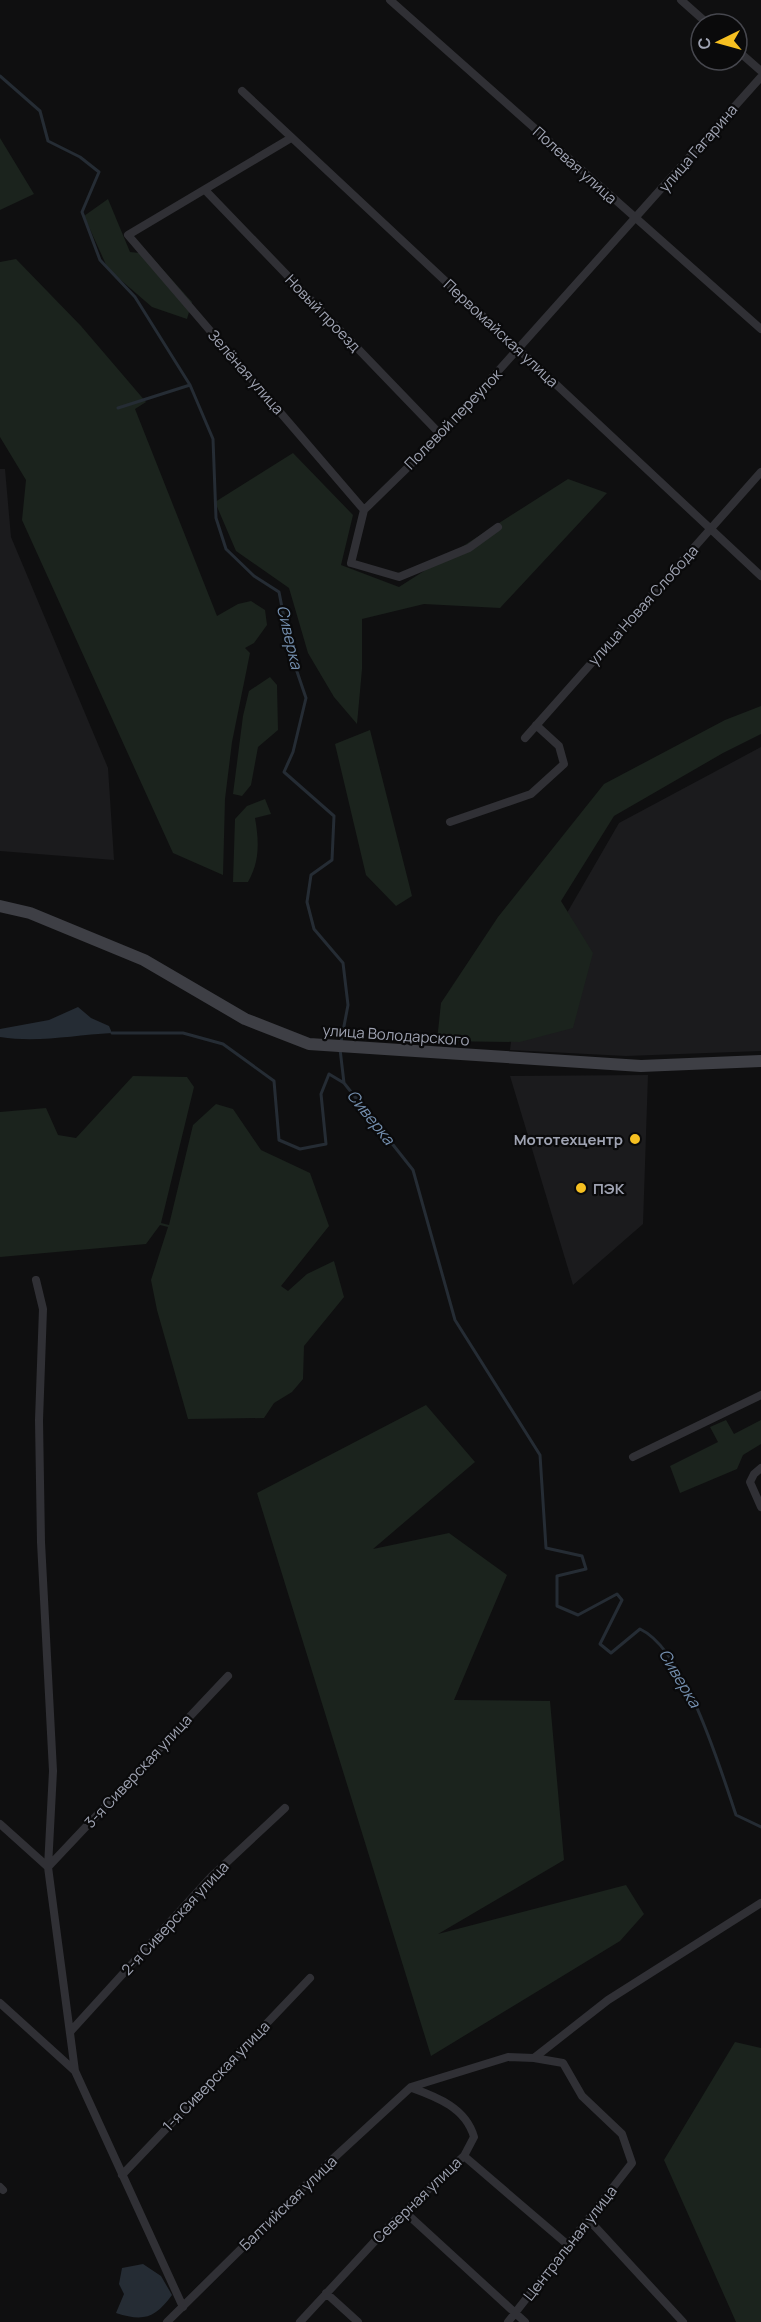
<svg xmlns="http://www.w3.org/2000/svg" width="761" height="2322" viewBox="0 0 761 2322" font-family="Manrope,sans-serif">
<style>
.built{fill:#1b1b1d}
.green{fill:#1b231d}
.water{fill:#252c34}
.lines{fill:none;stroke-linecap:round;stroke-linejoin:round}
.stream{stroke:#252c34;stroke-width:3}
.minor{stroke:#303035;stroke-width:8}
.secondary{stroke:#3e3f45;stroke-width:12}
.poi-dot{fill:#f6c021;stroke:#0a0a0b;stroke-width:2}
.labels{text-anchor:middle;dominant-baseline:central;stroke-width:4.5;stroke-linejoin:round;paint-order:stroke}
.street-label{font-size:15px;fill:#9fa3b2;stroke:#0a0a0b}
.poi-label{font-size:15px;font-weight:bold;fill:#9fa3b2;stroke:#0a0a0b;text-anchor:end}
.water-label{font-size:16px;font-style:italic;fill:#748faf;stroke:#0a0a0b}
</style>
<rect width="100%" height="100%" fill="#0f0f10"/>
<path class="built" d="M0,469H5L11,537L108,768L114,860L0,851Z
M761,747V1051L626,1056L510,1050L516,1001L619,823Z
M648,1075L643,1224L573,1285L510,1076Z"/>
<path class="green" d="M0,138L34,194L0,210Z
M108,199L130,252L149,254L192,302L187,319L152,307L108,269L84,216Z
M16,259L81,326L146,402L135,409L217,616L238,604L251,601L265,610L267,625L254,643L245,648L250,653L232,742L225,799L223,875L173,853L22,520L26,480L0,437V262Z
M293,453L353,515L341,565L399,587L568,479L607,493L500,608L424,604L362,619V669L357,724L334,697L308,653L289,588L236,551L215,502Z
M270,677L277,685L278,730L258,747L251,785L242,796L233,794L243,716L249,691Z
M761,706V734L723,753L614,816L561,901L593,953L573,1028L520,1042L437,1041L441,1003L498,917L604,784L725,720Z
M370,730L412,896L396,906L366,875L335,744Z
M265,799L271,814L255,818C259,841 260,861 248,882H233L235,819L247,806Z
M133,1076L187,1077L194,1087L161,1223L169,1225L193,1125L216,1104L233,1109L261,1150L310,1173L329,1226L281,1286L288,1291L307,1274L334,1261L344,1297L304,1346L303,1379L292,1392L274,1403L264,1418L188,1419L157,1310L151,1280L168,1227L160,1225L146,1244L0,1257V1112L46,1108L58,1135L76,1138Z
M426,1405L475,1462L373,1549L449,1533L507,1575L454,1700L550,1701L564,1860L438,1934L626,1885L644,1914L620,1941L431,2056L257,1493Z
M726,1420L734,1434L761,1420V1444L743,1455L737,1469L680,1493L670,1466L718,1442L710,1427Z
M735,2042L761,2048V2322H736L664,2160Z"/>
<path class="water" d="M78,1007L91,1018L109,1026L112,1033C74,1035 38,1043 0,1037V1029L49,1020Z
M143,2264L161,2276L172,2295C155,2318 144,2322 116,2313L124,2294L119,2284L122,2268Z"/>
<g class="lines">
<path class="stream" d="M0,76L40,111L48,141L80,157L99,172L82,212L100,260L135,297L190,385L213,439L216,518L226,549L254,576L279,592L291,654L306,698L293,752L284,772L334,816L332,860L311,875L307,902L314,929L343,963L348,1005L341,1042
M118,408L190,385
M112,1033H183L223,1044L274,1081L279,1140L300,1149L326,1144L321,1094L329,1074L344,1083
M340,1049L344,1083L413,1170L455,1320L540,1455L546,1548L582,1556L586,1569L557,1576V1606L578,1615L617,1594L622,1600L600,1644L611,1653L640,1629C685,1650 720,1768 736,1815L761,1827"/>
<path class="minor" d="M390,0L761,329
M681,0L708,24
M737,50L761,71
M242,91L761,576
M291,138L128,235L364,510
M205,190L441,435
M364,510L441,435L761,77
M364,510L351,563L399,577L469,548L498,527
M525,738L761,472
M450,822L531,794L564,764L559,746L536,725
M36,1280L43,1309L39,1420L41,1542L53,1771L48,1867L75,2071L183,2307
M633,1457L761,1395
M761,1468L754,1474L750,1482L761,1507
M0,1824L48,1867
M48,1867L228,1676
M0,2003L75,2071
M70,2032L211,1877L285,1808
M464,2156L568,2245
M122,2175L310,1978
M0,2187L3,2190
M406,2213L525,2322
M588,2219L683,2322
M326,2293L358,2322
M167,2322L324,2167L411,2087L508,2057L534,2058L608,2000L761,1903
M300,2322L388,2227L464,2156L474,2137C466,2108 437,2097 412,2088
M508,2322L632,2163L622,2134L582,2096L563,2063L534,2058"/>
<path class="secondary" d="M0,906L30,913L144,960L245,1019L309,1044L641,1066L761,1061"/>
</g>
<g class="poi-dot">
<circle cx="635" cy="1139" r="6"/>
<circle cx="581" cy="1188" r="6"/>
</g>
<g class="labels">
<g class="street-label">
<text transform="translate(698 148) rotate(-49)">улица Гагарина</text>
<text transform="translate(575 165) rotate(42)">Полевая улица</text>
<text transform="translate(323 313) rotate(46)">Новый проезд</text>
<text transform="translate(501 333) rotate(43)">Первомайская улица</text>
<text transform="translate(246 372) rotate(49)">Зелёная улица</text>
<text transform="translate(453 419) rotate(-46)">Полевой переулок</text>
<text transform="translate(643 605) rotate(-48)">улица Новая Слобода</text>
<text transform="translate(396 1035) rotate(4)">улица Володарского</text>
<text transform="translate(138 1771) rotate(-47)">3-я Сиверская улица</text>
<text transform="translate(175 1918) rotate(-47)">2-я Сиверская улица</text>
<text transform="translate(216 2076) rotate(-46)">1-я Сиверская улица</text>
<text transform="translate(417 2200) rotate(-44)">Северная улица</text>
<text transform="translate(288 2203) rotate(-44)">Балтийская улица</text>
<text transform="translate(570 2243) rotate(-52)">Центральная улица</text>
</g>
<g class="poi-label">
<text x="623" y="1139">Мототехцентр</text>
<text x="593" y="1188" text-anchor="start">ПЭК</text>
</g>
<g class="water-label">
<text transform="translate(290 637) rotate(77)">Сиверка</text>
<text transform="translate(371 1117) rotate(51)">Сиверка</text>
<text transform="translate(680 1678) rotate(59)">Сиверка</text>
</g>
</g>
<g transform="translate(719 42) rotate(265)"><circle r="28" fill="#0a0a0b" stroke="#46474e" stroke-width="1.5"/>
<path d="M0-4.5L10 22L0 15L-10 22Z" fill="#f6c021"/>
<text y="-9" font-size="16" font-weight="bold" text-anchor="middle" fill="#9fa3b2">С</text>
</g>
</svg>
